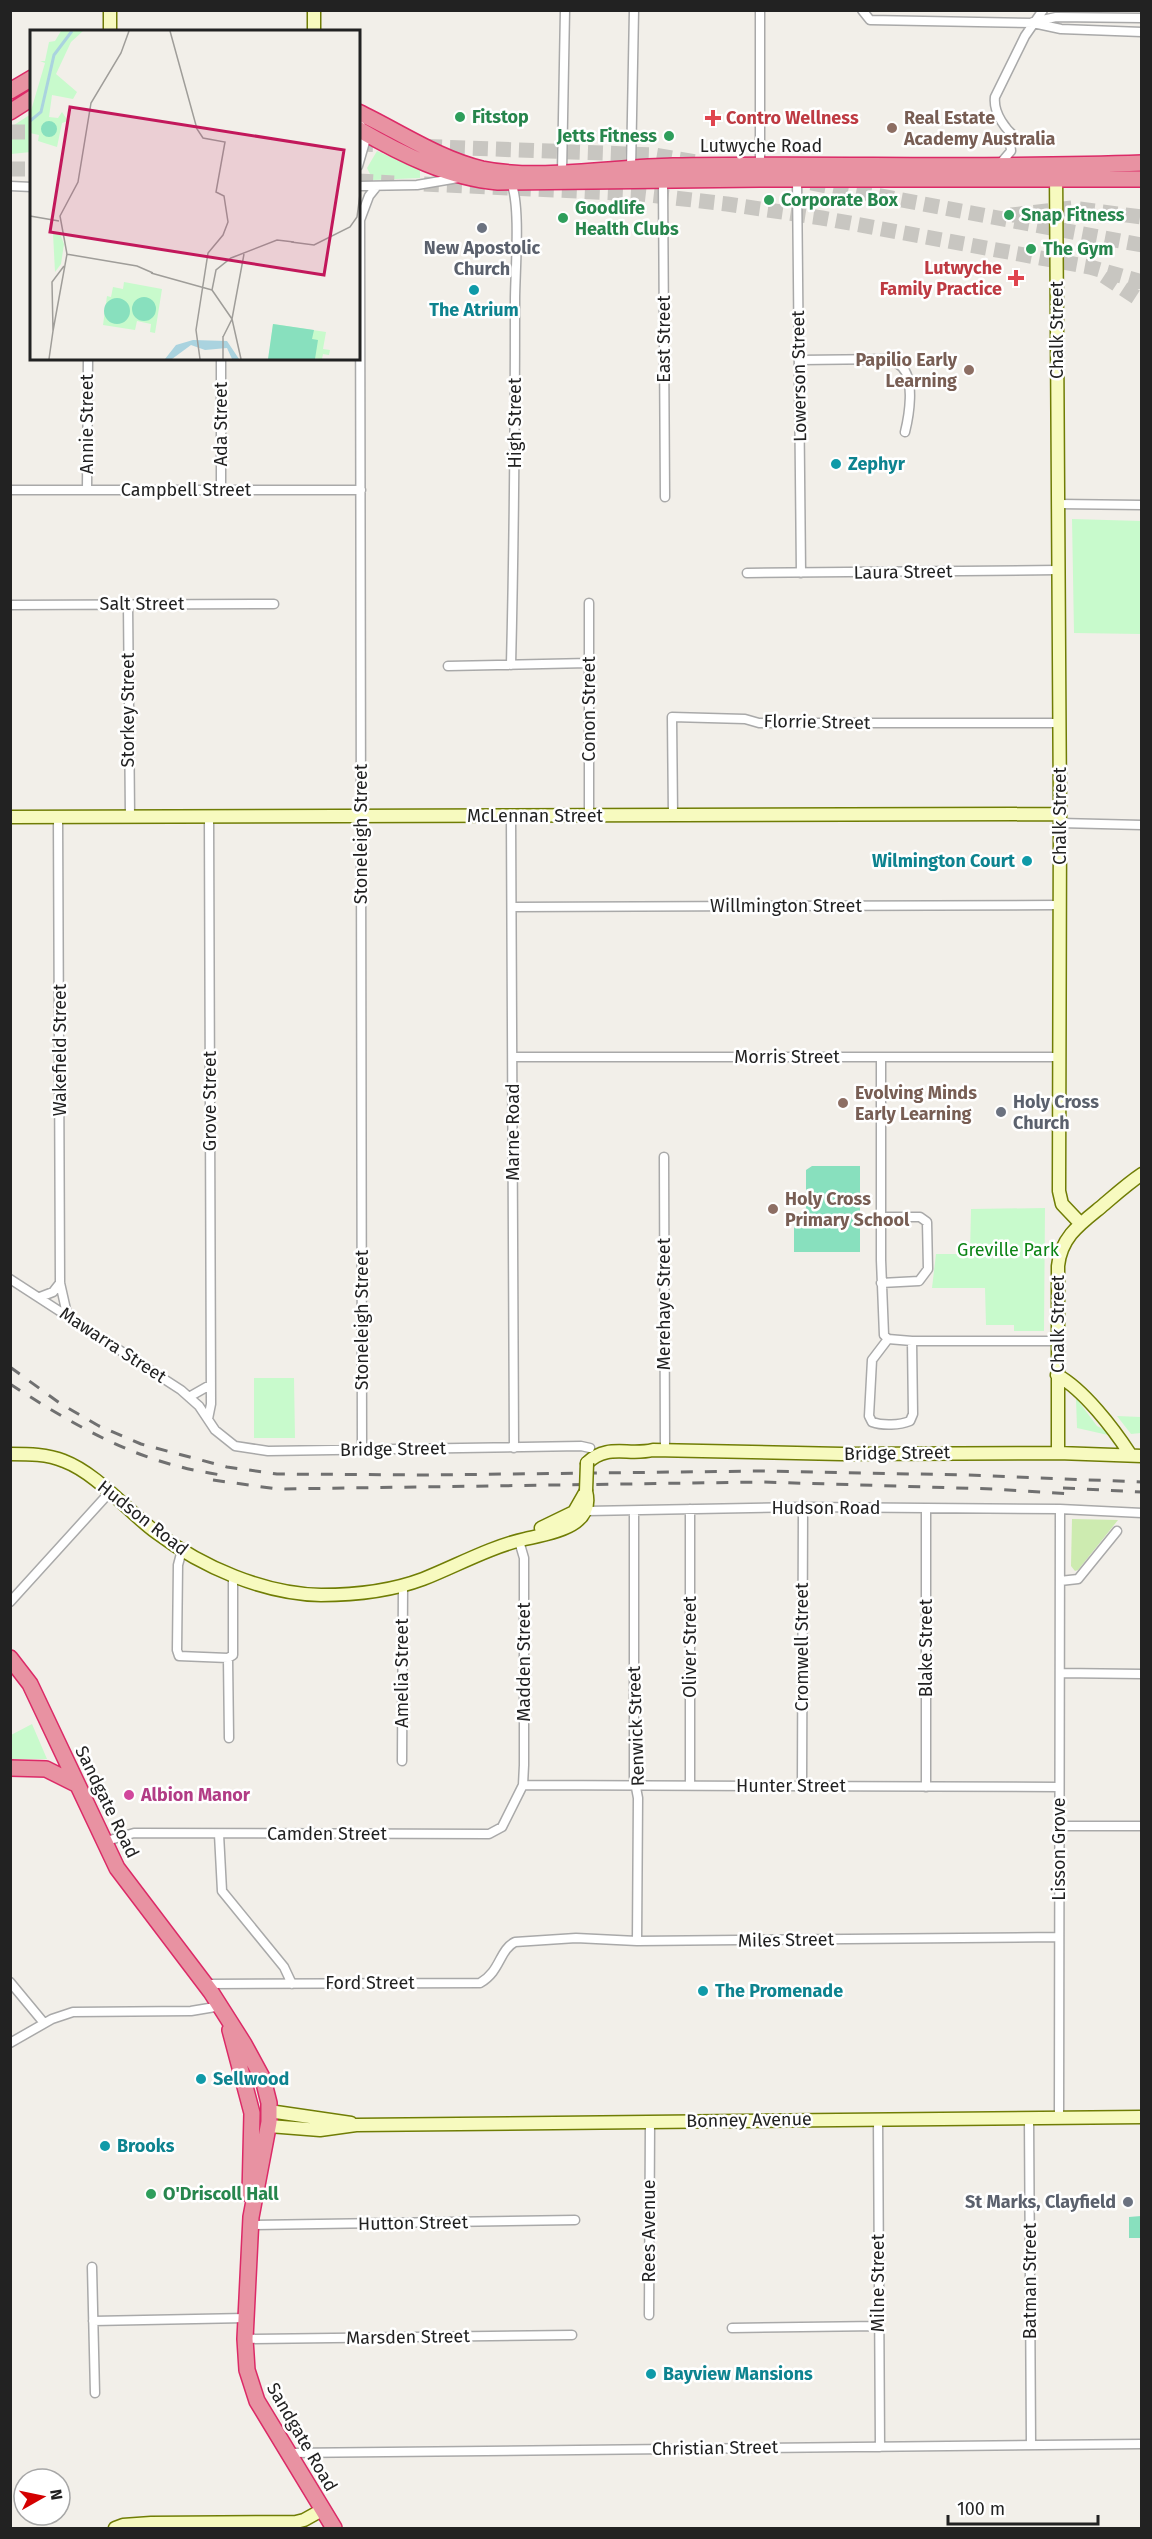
<svg xmlns="http://www.w3.org/2000/svg" width="1152" height="2539" viewBox="0 0 1152 2539" font-family="'Fira Sans',sans-serif">
<style>
.grass{fill:#cdebb0}
.park{fill:#c8facc}
.pitch{fill:#88e0be}
.lines{fill:none;stroke-linecap:round;stroke-linejoin:round}
.highway-tunnel{stroke:#c8c6c1;stroke-width:15;stroke-dasharray:15 8;stroke-linecap:butt}
.street-casing{stroke:#a9a9a9;stroke-width:11}
.secondary-casing{stroke:#707d05;stroke-width:15}
.highway-casing{stroke:#dc2a67;stroke-width:18}
.street{stroke:#fff;stroke-width:8}
.secondary{stroke:#f7fabf;stroke-width:12}
.highway{stroke:#e892a2;stroke-width:15}
.rail{stroke:#707070;stroke-width:3;stroke-dasharray:12 12;stroke-linecap:butt}
.secondary-bridge-casing{stroke:#707d05;stroke-width:15;stroke-linecap:butt}
.secondary-bridge{stroke:#f7fabf;stroke-width:12}
.leisure-dot{fill:#2e9e5b;stroke:#fff;stroke-width:2}
.health-dot{fill:#e0444e;stroke:#fff;stroke-width:2}
.education-dot{fill:#8d6e63;stroke:#fff;stroke-width:2}
.worship-dot{fill:#6b7280;stroke:#fff;stroke-width:2}
.culture-dot{fill:#0f9aa8;stroke:#fff;stroke-width:2}
.hotel-dot{fill:#d1479c;stroke:#fff;stroke-width:2}
.labels{text-anchor:middle;dominant-baseline:central;stroke-width:5;stroke-linejoin:round;paint-order:stroke}
.leisure-label{font-size:18px;font-weight:bold;fill:#27864d;stroke:#fff;text-anchor:start}
.health-label{font-size:18px;font-weight:bold;fill:#be3a42;stroke:#fff;text-anchor:start}
.education-label{font-size:18px;font-weight:bold;fill:#785e54;stroke:#fff;text-anchor:start}
.street-label{font-size:18px;fill:#222;stroke:#fff}
.worship-label{font-size:18px;font-weight:bold;fill:#5b616d;stroke:#fff}
.culture-label{font-size:18px;font-weight:bold;fill:#0d838f;stroke:#fff;text-anchor:start}
.park-label{font-size:18px;fill:#0c8416;stroke:#fff}
.hotel-label{font-size:18px;font-weight:bold;fill:#b23c85;stroke:#fff;text-anchor:start}
.inset-river{fill:none;stroke:#aad3df;stroke-width:3}
.inset-road{fill:none;stroke:#9f9d99;stroke-width:1.5}
.view{fill:#c2185b;fill-opacity:0.15;stroke:#c2185b;stroke-width:3}
.inset-edge{fill:none;stroke:#222;stroke-width:3}
</style>
<rect width="100%" height="100%" fill="#f2efe9"/>
<path class="grass" d="M1072,1519L1118,1520L1078,1570L1075,1571L1071,1566Z"/>
<path class="park" d="M31,114V152L11,154V127Z
M377,151L420,170V178L373,180L367,168Z
M1072,519L1141,521V634L1074,633Z
M1045,1208L1044,1331H1014V1325H986L985,1288H932L936,1254H970L971,1209Z
M254,1378H294L295,1438H254Z
M1076,1398L1097,1426L1105,1430L1108,1435L1077,1428Z
M1117,1416L1141,1417V1433L1131,1434Z
M32,1724L47,1759H11V1735Z"/>
<path class="pitch" d="M812,1166H860V1252H794V1226L797,1214L803,1213L806,1208V1170Z
M1141,2216V2238H1129V2217Z"/>
<g class="lines">
<path class="highway-tunnel" d="M10,132H32
M358,144L655,155L696,162
M10,169H32
M358,181L394,183
M811,183L1142,245
M424,184L640,194L727,204L822,218L1090,267L1142,282
M1011,215L1072,208L1142,217
M1104,276L1142,301"/>
<g class="street-casing">
<path id="street" d="M862,10L870,20L1033,23L1061,29L1142,32
M1033,22L1056,17L1142,18
M358,115L365,142L358,166
M1019,140C1006,131 993,113 995,97L1025,36L1043,10
M999,165L1011,151L1009,132
M631,168L634,10
M760,169V10
M562,172L565,10
M663,180L665,497
M797,180L801,573
M511,183C521,205 515,273 515,300C515,422 514,543 511,665
M10,186L32,187
M358,186L417,185L458,178
M358,215L360,220L362,1449
M360,220L369,196L377,186
M799,360L890,359C894,362 899,364 902,367C915,380 909,416 905,432
M10,490H361
M87,490L88,358
M221,490V358
M1058,504L1142,505
M747,573L1059,570
M589,603V816
M128,604L130,816
M10,605L274,604
M448,666L589,663
M673,815L672,717L745,719L759,723H1059
M511,816L514,1448
M58,817L60,1283L67,1314
M1060,823L1142,825
M512,907L1060,905
M513,1057H1060
M881,1057V1260L884,1335L888,1339L912,1341H1058
M664,1157L665,1450
M881,1217H920L927,1222L928,1269L919,1281L881,1283
M10,1279L181,1390L199,1406L215,1430L235,1446L268,1451L581,1446L590,1448
M40,1297L53,1292L60,1283
M888,1339L872,1360L869,1416L872,1422C883,1426 900,1425 910,1421L913,1414L912,1341
M189,1397L210,1385
M208,1419L211,1404L209,816
M926,1509V1787
M587,1511L803,1507L1060,1509L1142,1513
M634,1511V1777L638,1798L637,1941
M182,1550L178,1565L177,1650L179,1656L228,1658L233,1655V1575
M1060,1581L1078,1579L1117,1531
M10,1602L109,1493
M228,1658L229,1738
M1060,1673L1142,1674
M402,1761L403,1586
M523,1785L1059,1787
M690,1785V1509
M802,1786L803,1507
M1060,1826H1142
M219,1834L222,1891L284,1967L292,1984
M103,1842L134,1833L489,1834L502,1827L523,1785L524,1765V1558L519,1541
M10,1982L44,2023
M206,1984L480,1983C501,1971 499,1950 515,1942L576,1938L637,1941L1058,1937
M10,2043L52,2019L73,2012L191,2011L221,2006
M1029,2117L1031,2445
M1059,2117L1060,1509
M878,2119L880,2447
M251,2225L575,2220
M92,2267L95,2393
M649,2315L650,2121
M93,2321L246,2318
M732,2328L879,2326
M245,2339L572,2335
M288,2453L1142,2444"/>
</g>
<g class="secondary-casing">
<path id="secondary" d="M314,10V32
M110,32V10
M1056,170L1060,814L1059,1191L1062,1204L1080,1223
M10,817L1060,814
M1057,1375C1084,1390 1113,1428 1130,1454
M1058,1453V1266C1061,1237 1080,1224 1101,1207C1114,1196 1127,1184 1142,1174
M10,1454C29,1454 47,1454 64,1461C98,1474 128,1512 157,1533C202,1567 264,1594 321,1595C355,1595 391,1591 423,1579C456,1566 490,1547 525,1539C552,1533 595,1527 586,1491
M587,1463C607,1443 628,1456 653,1450L842,1454L1058,1453L1142,1456
M541,1528L574,1512L586,1491
M269,2111L351,2123
M269,2126L320,2130L356,2125L1142,2117
M115,2528L123,2525L151,2523L296,2522L304,2520L322,2510"/>
</g>
<g class="highway-casing">
<path id="highway" d="M10,91L32,78
M10,112L32,98
M358,112C398,131 439,159 482,169C540,181 614,167 673,166C829,163 985,169 1142,163
M358,129C401,154 449,178 498,182L760,179H1142
M10,1658L30,1684L117,1868L211,1992L244,2044L263,2079L269,2103V2122L251,2217L245,2339L247,2370L257,2401L334,2528
M10,1768L46,1769L76,1784
M230,2030L252,2113L250,2195"/>
</g>
<use href="#street" class="street"/>
<use href="#secondary" class="secondary"/>
<use href="#highway" class="highway"/>
<path class="rail" d="M10,1367L61,1404L99,1426L141,1444L227,1467L277,1474L427,1475L762,1471L966,1475L1142,1482
M10,1384C63,1418 119,1452 181,1467C195,1471 211,1473 226,1476
M213,1480L277,1489L763,1482L993,1489L1073,1494
M1063,1488L1142,1492"/>
<g class="secondary-bridge-casing">
<path id="secondary-bridge" d="M586,1491L587,1463"/>
</g>
<use href="#secondary-bridge" class="secondary-bridge"/>
</g>
<g class="leisure-dot">
<circle cx="460" cy="117" r="6"/>
<circle cx="669" cy="136" r="6"/>
<circle cx="769" cy="200" r="6"/>
<circle cx="1009" cy="215" r="6"/>
<circle cx="563" cy="218" r="6"/>
<circle cx="1031" cy="249" r="6"/>
<circle cx="151" cy="2194" r="6"/>
</g>
<g class="health-dot">
<path d="M710 109h6v6h6v6h-6v6h-6v-6h-6v-6h6z"/>
<path d="M1013 269h6v6h6v6h-6v6h-6v-6h-6v-6h6z"/>
</g>
<g class="education-dot">
<circle cx="892" cy="128" r="6"/>
<circle cx="969" cy="370" r="6"/>
<circle cx="843" cy="1103" r="6"/>
<circle cx="773" cy="1209" r="6"/>
</g>
<g class="worship-dot">
<circle cx="482" cy="228" r="6"/>
<circle cx="1001" cy="1112" r="6"/>
<circle cx="1128" cy="2202" r="6"/>
</g>
<g class="culture-dot">
<circle cx="474" cy="290" r="6"/>
<circle cx="836" cy="464" r="6"/>
<circle cx="1027" cy="861" r="6"/>
<circle cx="703" cy="1991" r="6"/>
<circle cx="201" cy="2079" r="6"/>
<circle cx="105" cy="2146" r="6"/>
<circle cx="651" cy="2374" r="6"/>
</g>
<circle class="hotel-dot" cx="129" cy="1795" r="6"/>
<g class="labels">
<g class="leisure-label">
<text x="472" y="117">Fitstop</text>
<text x="657" y="136" text-anchor="end">Jetts Fitness</text>
<text x="781" y="200">Corporate Box</text>
<text x="575" y="208">Goodlife<tspan x="575" dy="21">Health Clubs</tspan></text>
<text x="1021" y="215">Snap Fitness</text>
<text x="1043" y="249">The Gym</text>
<text x="163" y="2194">O'Driscoll Hall</text>
</g>
<g class="health-label">
<text x="726" y="118">Contro Wellness</text>
<text x="1002" y="268" text-anchor="end">Lutwyche<tspan x="1002" dy="21">Family Practice</tspan></text>
</g>
<g class="education-label">
<text x="904" y="118">Real Estate<tspan x="904" dy="21">Academy Australia</tspan></text>
<text x="957" y="360" text-anchor="end">Papilio Early<tspan x="957" dy="21">Learning</tspan></text>
<text x="855" y="1093">Evolving Minds<tspan x="855" dy="21">Early Learning</tspan></text>
<text x="785" y="1199">Holy Cross<tspan x="785" dy="21">Primary School</tspan></text>
</g>
<g class="street-label">
<text x="761" y="146">Lutwyche Road</text>
<text transform="translate(1057 330) rotate(-90)">Chalk Street</text>
<text transform="translate(664 339) rotate(-90)">East Street</text>
<text transform="translate(799 376) rotate(-91)">Lowerson Street</text>
<text transform="translate(515 423) rotate(-90)">High Street</text>
<text transform="translate(87 424) rotate(-90)">Annie Street</text>
<text transform="translate(221 424) rotate(-90)">Ada Street</text>
<text x="186" y="490">Campbell Street</text>
<text transform="translate(903 572) rotate(-1)">Laura Street</text>
<text x="142" y="604">Salt Street</text>
<text transform="translate(589 709) rotate(-90)">Conon Street</text>
<text transform="translate(128 710) rotate(-90)">Storkey Street</text>
<text transform="translate(817 722) rotate(1)">Florrie Street</text>
<text x="535" y="816">McLennan Street</text>
<text transform="translate(1060 816) rotate(-90)">Chalk Street</text>
<text transform="translate(361 834) rotate(-90)">Stoneleigh Street</text>
<text x="786" y="906">Willmington Street</text>
<text transform="translate(60 1050) rotate(-90)">Wakefield Street</text>
<text x="787" y="1057">Morris Street</text>
<text transform="translate(210 1101) rotate(-90)">Grove Street</text>
<text transform="translate(513 1132) rotate(-90)">Marne Road</text>
<text transform="translate(664 1304) rotate(-90)">Merehaye Street</text>
<text transform="translate(362 1320) rotate(-90)">Stoneleigh Street</text>
<text transform="translate(1058 1324) rotate(-90)">Chalk Street</text>
<text transform="translate(113 1345) rotate(33)">Mawarra Street</text>
<text transform="translate(393 1449) rotate(-1)">Bridge Street</text>
<text transform="translate(897 1453) rotate(-1)">Bridge Street</text>
<text x="826" y="1508">Hudson Road</text>
<text transform="translate(143 1518) rotate(38)">Hudson Road</text>
<text transform="translate(690 1647) rotate(-90)">Oliver Street</text>
<text transform="translate(802 1647) rotate(-90)">Cromwell Street</text>
<text transform="translate(926 1648) rotate(-90)">Blake Street</text>
<text transform="translate(524 1662) rotate(-90)">Madden Street</text>
<text transform="translate(402 1673) rotate(-90)">Amelia Street</text>
<text transform="translate(636 1726) rotate(-92)">Renwick Street</text>
<text x="791" y="1786">Hunter Street</text>
<text transform="translate(107 1802) rotate(64)">Sandgate Road</text>
<text x="327" y="1834">Camden Street</text>
<text transform="translate(1059 1849) rotate(-90)">Lisson Grove</text>
<text transform="translate(786 1940) rotate(-1)">Miles Street</text>
<text x="370" y="1983">Ford Street</text>
<text transform="translate(749 2120) rotate(-1)">Bonney Avenue</text>
<text transform="translate(413 2223) rotate(-1)">Hutton Street</text>
<text transform="translate(649 2231) rotate(-90)">Rees Avenue</text>
<text transform="translate(1030 2281) rotate(-90)">Batman Street</text>
<text transform="translate(878 2283) rotate(-90)">Milne Street</text>
<text transform="translate(408 2337) rotate(-1)">Marsden Street</text>
<text transform="translate(302 2437) rotate(60)">Sandgate Road</text>
<text transform="translate(715 2448) rotate(-1)">Christian Street</text>
</g>
<g class="worship-label">
<text x="482" y="248">New Apostolic<tspan x="482" dy="21">Church</tspan></text>
<text x="1013" y="1102" text-anchor="start">Holy Cross<tspan x="1013" dy="21">Church</tspan></text>
<text x="1116" y="2202" text-anchor="end">St Marks, Clayfield</text>
</g>
<g class="culture-label">
<text x="474" y="310" text-anchor="middle">The Atrium</text>
<text x="848" y="464">Zephyr</text>
<text x="1015" y="861" text-anchor="end">Wilmington Court</text>
<text x="715" y="1991">The Promenade</text>
<text x="213" y="2079">Sellwood</text>
<text x="117" y="2146">Brooks</text>
<text x="663" y="2374">Bayview Mansions</text>
</g>
<g class="park-label">
<text x="1008" y="1250">Greville Park</text>
</g>
<g class="hotel-label">
<text x="141" y="1795">Albion Manor</text>
</g>
</g>
<g transform="translate(30 30)">
<rect width="330" height="330" fill="#f2efe9"/>
<path d="M31,1H53L41,12L26,44L47,62L43,69L22,65L19,87L28,88L32,82L38,91L32,93L27,117L8,111L9,105L0,103V84L15,33L10,31H15L19,12L25,11ZM23,203L30,204L34,214L31,234L25,242ZM94,252L132,259L125,303L120,302L121,294L107,291L105,300L73,295L77,266L81,267L83,257L93,259ZM243,294L296,302L293,319L300,320L299,325L293,324L292,329L239,326Z" fill="#c8facc"/>
<path d="M11 99a8 8 0 1 1 16 0a8 8 0 1 1-16 0ZM102 279a12 12 0 1 1 24 0a12 12 0 1 1-24 0ZM74 281a13 13 0 1 1 26 0a13 13 0 1 1-26 0ZM243,294L284,300L282,309L288,310L285,329H238Z" fill="#88e0be"/>
<path d="M163,310L197,311L209,329H202L197,318L175,320L161,315L142,329H135L146,315Z" fill="#aad3df"/>
<path class="inset-river" d="M0,91L11,82L24,25L42,1"/>
<path class="inset-road" d="M140,1L167,99L173,108L195,112L186,162L194,166L198,192L193,205L178,223L166,300L170,329M0,186L29,191M261,212L284,215L320,197L327,187L330,164M36,224L107,236L123,243M121,243L182,260M202,289L211,329M202,289L182,260L186,240L201,228L247,210L264,212M23,301L37,224L30,186L48,152L61,73L91,23L99,1M193,306V329M193,307L202,289L214,224M19,329L23,301L22,252L34,236"/>
<path class="view" d="M40,77L314,120L294,245L20,202Z"/>
<rect width="330" height="330" class="inset-edge"/>
</g>
<rect width="1152" height="2539" fill="none" stroke="#222222" stroke-width="24"/>
<g transform="translate(42 2497) rotate(81)"><circle r="28" fill="#ffffff" stroke="#a7a7a7" stroke-width="1.5"/>
<path d="M0-4.5L10 22L0 15L-10 22Z" fill="#d40000"/>
<text y="-9" font-size="16" font-weight="bold" text-anchor="middle" fill="#222222">N</text>
</g>
<path d="M948 2515v9h150v-9" fill="none" stroke="#222222" stroke-width="3"/>
<text x="957" y="2515" font-size="18" fill="#222222" stroke="#ffffff" stroke-width="4.5" paint-order="stroke">100 m</text>
</svg>
